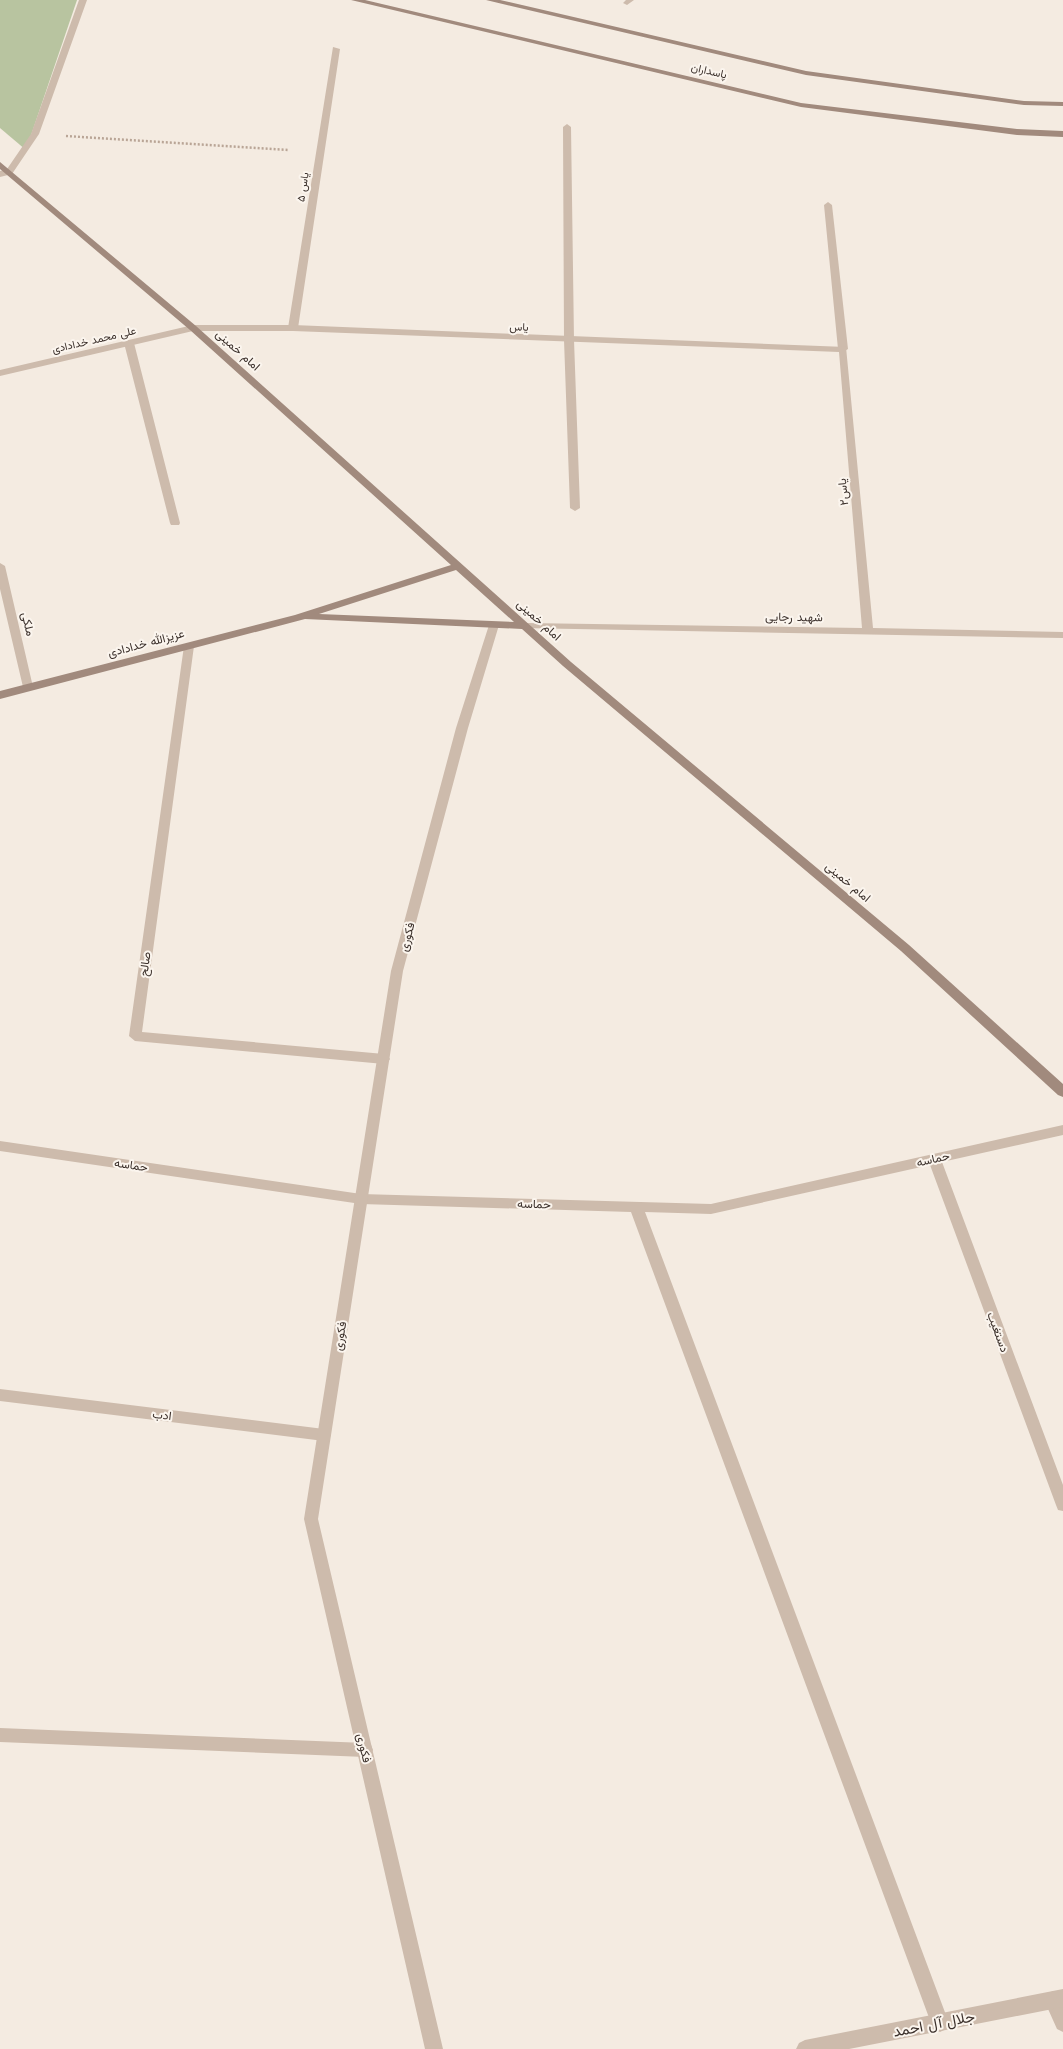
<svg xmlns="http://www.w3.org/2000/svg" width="1063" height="2049" viewBox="0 0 1063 2049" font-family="'Work Sans',Vazirmatn,sans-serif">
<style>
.green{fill:#b8c4a0}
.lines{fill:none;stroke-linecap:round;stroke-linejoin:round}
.path{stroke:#b9a596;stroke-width:2.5;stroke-dasharray:2 2;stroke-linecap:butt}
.lane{fill:#cdbbac;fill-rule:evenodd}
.street{fill:#cdbbac;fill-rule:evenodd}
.secondary{fill:#a18a7d;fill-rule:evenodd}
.labels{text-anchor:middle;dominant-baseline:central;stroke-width:4;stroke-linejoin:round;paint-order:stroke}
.far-street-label{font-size:11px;fill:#3b302b;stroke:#fbf5ee}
.street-label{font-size:12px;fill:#3b302b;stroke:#fbf5ee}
.near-street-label{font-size:15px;fill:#3b302b;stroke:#fbf5ee}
</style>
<rect width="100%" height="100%" fill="#f4ebe1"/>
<path class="green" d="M0,0H77L26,150L0,128Z"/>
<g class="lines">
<path class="path" d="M66,136L289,150"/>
<path class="lane" d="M79,0H87L39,134L12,174H6L5,172L31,134Z
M333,47L340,49L298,328L293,331L288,328Z
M567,124L571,127L574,340L580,508L575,511L570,508L564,340L563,127Z
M828,202L832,205L848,349L843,352L838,349L824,205Z
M129,340L134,343L180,523L179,525H171L170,523L124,343Z
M0,563L5,566L33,687L28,691L23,687L0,589Z
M189,643L194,646L142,1032L384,1054L388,1056L390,1059L388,1062L384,1064L135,1041L129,1036L184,646Z
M1063,1125V1135L942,1162L1063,1485V1511L1058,1510L1056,1505L930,1165L711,1214L645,1212L949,2023L946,2029L940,2032L934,2029L931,2023L631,1212L361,1204L0,1151V1141L361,1194L711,1204Z
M0,1389L324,1429L329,1431L331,1435L329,1439L324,1441L0,1401Z
M0,1728L365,1743L371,1745L373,1750L371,1755L365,1757L0,1742Z
M1053,1991L1059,1994L1063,2003V2032L1057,2029L1044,2000L1047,1994Z"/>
<path class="street" d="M626,0H634L627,5L623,3Z
M9,169L12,170V174L0,177V171Z
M193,325H293L846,347L873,628L1063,632V638L521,628V624L525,623L862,628L839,352L293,331H193L0,376V370Z
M494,622L499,625L468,728L403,971L318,1519L443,2049H425L304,1519L391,971L456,728L489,625Z
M1063,1989V2007L849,2049H796L799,2043L805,2040Z"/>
<path class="secondary" d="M351,0H365L801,103L1017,129L1063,131V137L1017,135L801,107Z
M486,0H500L806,71L1024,101L1063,102V106L1024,105L806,75Z
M0,162L196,326L571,662L909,945L1063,1084V1097L1058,1095L901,951L563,666L522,629L305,619L0,699V691L295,615L451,565L190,330L0,169ZM456,570L514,622L319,614Z"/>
</g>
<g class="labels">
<g class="far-street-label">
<text transform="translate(709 71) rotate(13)">پاسداران</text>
<text transform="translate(303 187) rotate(-81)">یاس ۵</text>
<text transform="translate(519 327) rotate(2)">یاس</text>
<text transform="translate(94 340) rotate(-13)">علی محمد خدادادی</text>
</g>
<g class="street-label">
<text transform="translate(238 350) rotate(42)">امام خمینی</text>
<text transform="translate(843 492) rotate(-95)">یاس۲</text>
<text transform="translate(794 617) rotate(1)">شهید رجایی</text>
<text transform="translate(539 620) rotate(42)">امام خمینی</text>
<text transform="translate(28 624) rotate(77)">ملکی</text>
<text transform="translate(146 643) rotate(-15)">عزیزالله خدادادی</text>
<text transform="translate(848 882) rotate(40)">امام خمینی</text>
<text transform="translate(407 937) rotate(-75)">فکوری</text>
<text transform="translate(145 964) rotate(-82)">صالح</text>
<text transform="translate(933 1159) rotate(-13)">حماسه</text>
<text transform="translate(131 1165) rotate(8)">حماسه</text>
<text transform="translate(534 1204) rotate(2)">حماسه</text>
<text transform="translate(998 1332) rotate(70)">دستغیب</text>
<text transform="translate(340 1336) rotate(-81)">فکوری</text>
<text transform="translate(162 1415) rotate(7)">ادب</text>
<text transform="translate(364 1748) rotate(77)">فکوری</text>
</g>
<g class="near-street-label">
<text transform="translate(934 2024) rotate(-11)">جلال آل احمد</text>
</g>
</g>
</svg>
